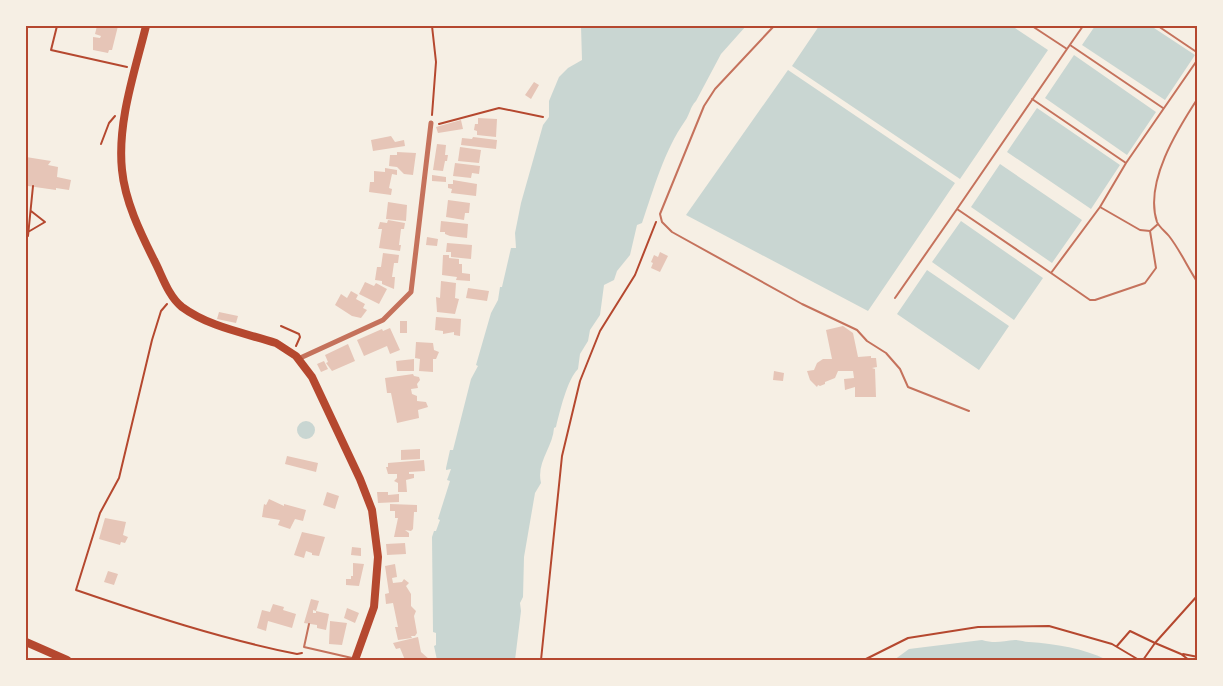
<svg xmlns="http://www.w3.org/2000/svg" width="1223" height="686" viewBox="0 0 1223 686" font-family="Overpass,sans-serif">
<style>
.water{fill:#c9d6d2}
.building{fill:#e6c5b7}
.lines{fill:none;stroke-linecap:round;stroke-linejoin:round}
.path{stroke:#b5482f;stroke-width:2}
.service{stroke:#c5725c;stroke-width:2}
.minor{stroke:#c5725c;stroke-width:5}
.secondary{stroke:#b5482f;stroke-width:8}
.neatline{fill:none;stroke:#b5482f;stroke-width:2}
</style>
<rect width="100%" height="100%" fill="#f6efe4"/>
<path class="water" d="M581,26H746L721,54L696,101C690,107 690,114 685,121C664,151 654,188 642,223L637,225L630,255L617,271L614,280L604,285L600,315L590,330L588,341L580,354L578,369C567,380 560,411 556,427L554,428C553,447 536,462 541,483L535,493L524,557L523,597L520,603L521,611L515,660H437L434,646L436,645V633L433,632L432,537L434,531H436L440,520L438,519L450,481L447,480L451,469L446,470V468L450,450H453L471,379L478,366L476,365L491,313L498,300L500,287H502L511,248H516L515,233L521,203L543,125L549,117V101L559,77L568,68L582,60Z
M819,26H1012L1048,50L960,179L792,66Z
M1095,26H1151L1195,55L1165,100L1082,45Z
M1074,55L1156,112L1127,155L1045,98Z
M788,70L955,183L868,311L686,215Z
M1037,108L1120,165L1091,209L1007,152Z
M1000,164L1082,220L1052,263L971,207Z
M961,221L1043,278L1014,320L932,262Z
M927,270L1009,326L979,370L897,314Z
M297 430a9 9 0 1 1 18 0a9 9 0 1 1-18 0Z
M982,640C995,644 1003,641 1015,640C1020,640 1024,642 1029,642C1056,644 1083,648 1107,660H894L909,649Z"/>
<path class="building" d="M97,26H118L112,50H109L108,53L93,50V37L100,38L101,36L95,34Z
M534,82L539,85L531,99L525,95Z
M478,118L497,119L496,137L477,135V131L474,130L475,124H478Z
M461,120L463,129L438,133L436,127Z
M391,136L395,142L404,140L405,146L373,151L371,140Z
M473,137L497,140L496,149L461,145L462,138L472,139Z
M437,144L446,145L445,155H448L447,161H445L443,171L433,170Z
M460,147L481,150L479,163L458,161Z
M397,152L416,153L413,175L404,174L397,167L389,166L390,155H397Z
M26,157L51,161L48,165L58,167L57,177L71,180L69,190L56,188V190L28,186L27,189H26Z
M455,163L480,166L479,174L472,173L471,178L453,176Z
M385,168L397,170V175L392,174L389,188L392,189L391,195L369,192L370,182H374V171L385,172Z
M432,175L446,177V182L432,181Z
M453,180L477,184L476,196L451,193L452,189L448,188V184H453Z
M448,200L470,203L469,213H465L464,220L446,217Z
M388,202L407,205L406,221L386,219Z
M388,220L405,223L404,229H401L399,245H401L400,251L379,248L382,229H378L380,222L387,223Z
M441,221L468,224L467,238L450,236L445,234V232H440Z
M427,237L438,239L437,246L426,245Z
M447,243L472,245L471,259L451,257V252H446Z
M660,252L668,256L660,272L651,268L653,263L651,262L654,255L658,257Z
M383,253L399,255L398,263H394L392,277H395L394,289L382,284V281L375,280L377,267H381Z
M443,255H449V258L459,259V264H462V273L470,274V281L456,280L457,277L442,275Z
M441,281L456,283L455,298L459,299L455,314L437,312L436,297L440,298Z
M365,282L374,286L376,283L387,289L379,304L359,294Z
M468,288L489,291L487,301L466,298Z
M351,291L358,295L356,299L365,304L363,308L367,310L361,318L352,316L335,305L341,294L347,298Z
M219,312L238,316L236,323L217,319Z
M436,317L461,319L460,336L454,335V332L443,334V331L435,330Z
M400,321H407V333H400Z
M843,326L853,333L858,357L871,356V358H876L877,367L872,368L875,369L876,397H855V387L845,390L844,379L854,378L853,371H838L835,378L825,382V384L820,386L818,385L817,387L810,380L807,371L814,370L817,363L823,359H832L826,330Z
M390,328L400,350L390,354L387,346L364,356L357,340L382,329L383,331Z
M416,342L433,343L434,350L439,352L436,359H433V372L419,371L420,359L415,358Z
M348,344L355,361L332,371L326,363L328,362L325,355Z
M414,359V371H397L396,361Z
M324,361L328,369L321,372L317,364Z
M774,371L784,373L783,381L773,380Z
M413,374L414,376L419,377L420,380L417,384L418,388L411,389L412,394L417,396V401L426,402L428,407L418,410L419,418L397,423L391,393H387L385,378Z
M420,449V459L401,460V450Z
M287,456L318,463L316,472L285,464Z
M424,460L425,471L409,472V474H414V478L406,480L407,492H398V483L394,481L397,478V474H388L386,467H388V463Z
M327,492L339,496L335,509L323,505Z
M377,492H388V495L399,494V502L378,503Z
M269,499L284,506V504L306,510L303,521L295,519L290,529L278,525L280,520L262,517L264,504L266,505Z
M390,504L417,505V512H414L413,529L411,531L405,530L409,533V537H394L398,518H395V511H390Z
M105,518L126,522L123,535L128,537L125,543L121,542L120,545L99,539Z
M302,532L325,537L319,556L312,555V553L306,551L304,558L294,555Z
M405,543L406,554L387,555L386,544Z
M352,547L361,548V556L351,555Z
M353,563L364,564L359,586L346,585V579H351V576H353Z
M395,564L397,577L392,578L393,583L402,582L404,579L409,583L406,586L411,594V606L416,611L414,616L417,633L415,636H411L412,638L398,640L395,627H398L393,603L386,604L385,594L389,593L385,566Z
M108,571L118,574L114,585L104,582Z
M311,599L319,601L316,611L313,610V613H316V611L329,614L326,630L317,628V625L304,623Z
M273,604L284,607L283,610L296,614L292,628L268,621L266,631L257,628L262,610L270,612Z
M347,608L359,613L355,623L344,618Z
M330,621L347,623L342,645L329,644Z
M418,637L421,652L430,660H405L400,648L396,649L393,643Z"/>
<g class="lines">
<path class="path" d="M57,26L51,50L127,67
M432,115L436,62L432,26
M439,124L499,108L543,117
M101,144L109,123L115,116
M28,232L45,222L31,211
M28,236L33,186
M167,304L161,311L152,340L119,478L100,513L76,590C149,615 222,639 297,654L302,653
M281,326L299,334L300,337L296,346
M1117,646L1130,631L1155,643L1143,660
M1183,654L1198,657
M541,660L562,456L580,381L600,331L635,275L656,222
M864,660L908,638L978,627L1049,626L1112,644L1139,660
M1189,660L1181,654L1155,643L1198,595"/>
<path class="service" d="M774,26L715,89L704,106L660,214L662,222L672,232L802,304L857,330L867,341L886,353L900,369L908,387L969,411
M1158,26L1198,53
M1070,45L1163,108
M1067,49L1083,26
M1198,98C1177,130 1144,183 1157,222C1159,227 1165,231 1169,236C1180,250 1188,268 1198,283
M1032,99L1126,163L1100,207
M1126,163L1198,59
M957,209L1067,49L1032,26
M1051,273L1090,300H1095L1145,283L1156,268L1150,231
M895,298L957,209L1051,273L1100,207L1140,230L1150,231L1158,224
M309,624L304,647L352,658"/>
<path class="minor" d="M1196,26H1198
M298,359L383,320L411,292L431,123"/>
<path class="secondary" d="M146,26C135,71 117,122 122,170C125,201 140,232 154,260C162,275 168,296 182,307C209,327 245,333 276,343L296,356L312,377L360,479L372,510L378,557L374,607L355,660
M26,642L67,660"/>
</g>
<rect width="1223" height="686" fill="none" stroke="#f6efe4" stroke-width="54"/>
<rect x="27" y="27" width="1169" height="632" class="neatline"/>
</svg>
